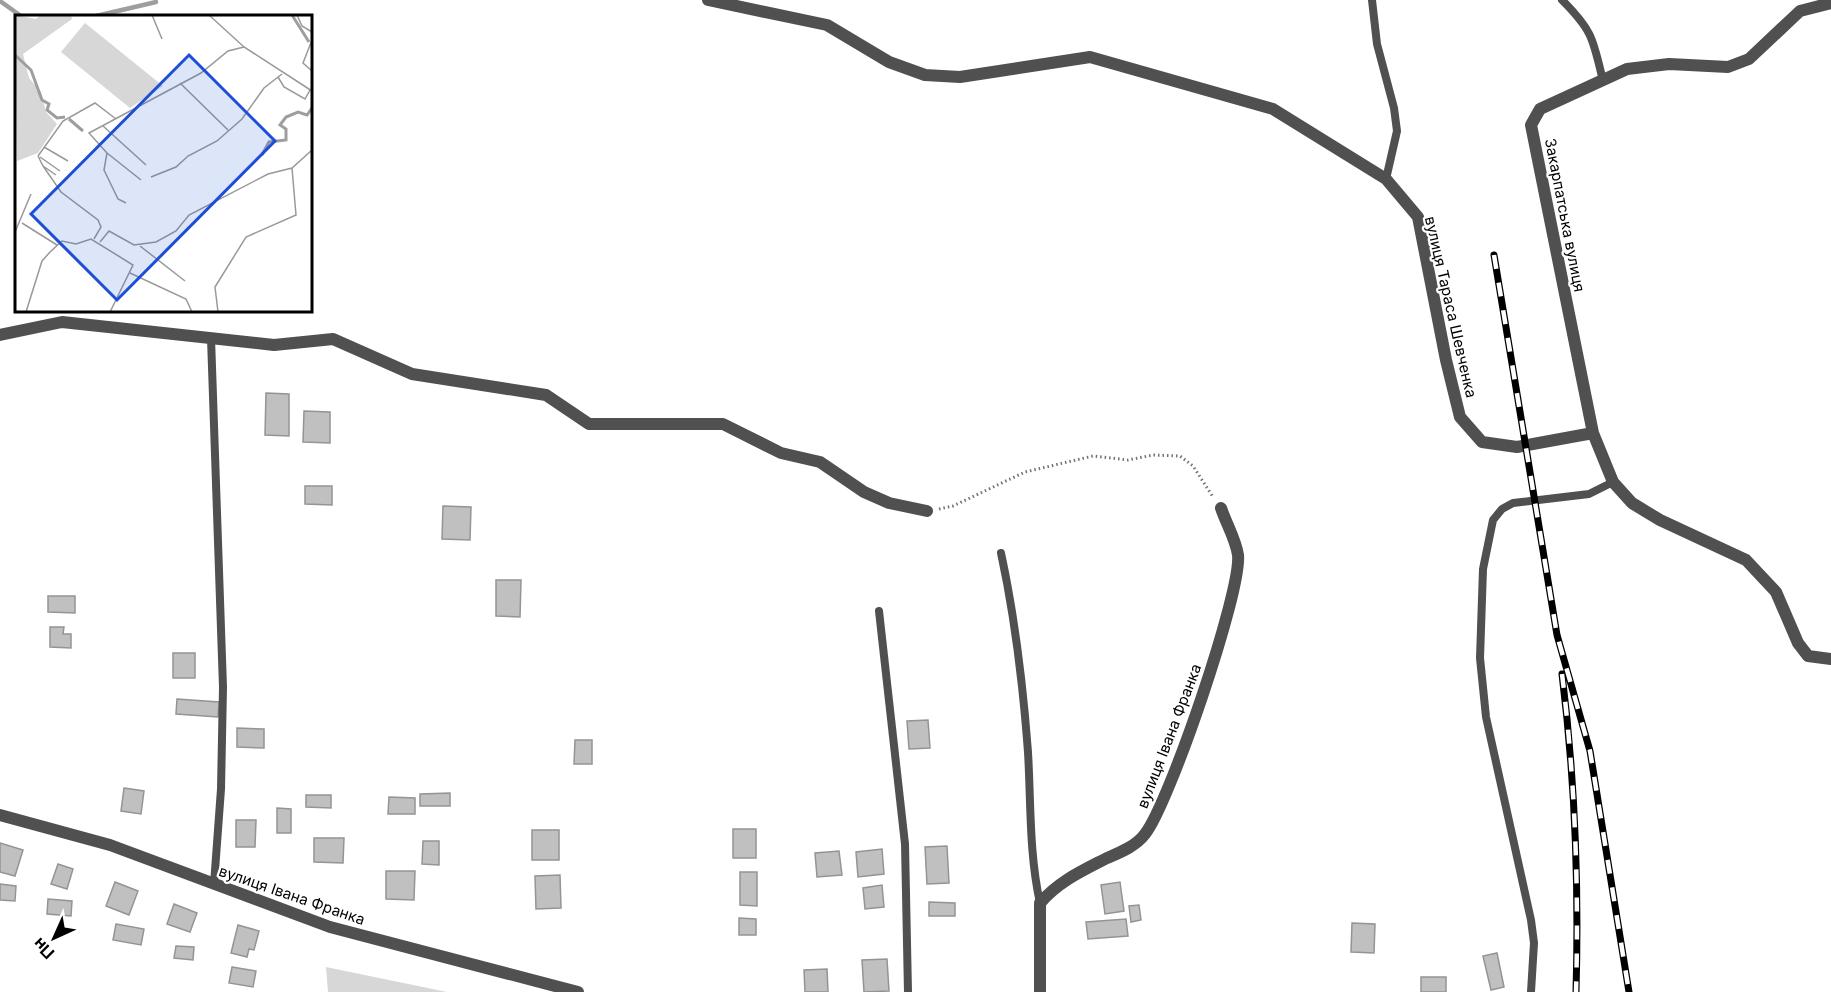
<svg xmlns="http://www.w3.org/2000/svg" width="1831" height="992" viewBox="0 0 1831 992" font-family="Inter,sans-serif">
<style>
.green{fill:#d7d7d7}
.lines{fill:none;stroke-linecap:round;stroke-linejoin:round}
.stream{stroke:#9e9e9e;stroke-width:4.5}
.building{fill:#c0c0c0;stroke:#949494;stroke-width:1.5}
.path{stroke:#727272;stroke-width:3;stroke-dasharray:1.5 3;stroke-linecap:butt}
.service{stroke:#505050;stroke-width:8}
.minor{stroke:#505050;stroke-width:12}
.rail-casing{stroke:#000;stroke-width:7}
.rail{stroke:#fff;stroke-width:4.5;stroke-dasharray:14;stroke-linecap:butt}
.labels{text-anchor:middle;dominant-baseline:central;stroke-width:4.5;stroke-linejoin:round;paint-order:stroke}
.street-label{font-size:15px;fill:#000;stroke:#fff}
.inset-river{fill:none;stroke:#9e9e9e;stroke-width:3}
.inset-road{fill:none;stroke:#999;stroke-width:1.5}
.view{fill:#1d4ed8;fill-opacity:0.15;stroke:#1d4ed8;stroke-width:3}
.inset-edge{fill:none;stroke:#000;stroke-width:3}
</style>
<rect width="100%" height="100%" fill="#fff"/>
<path class="green" d="M326,967L447,992H328Z"/>
<g class="lines">
<path class="stream" d="M0,1L21,16
M96,16L156,2"/>
</g>
<path class="building" d="M266,393L289,394V436L265,435Z
M304,411L330,412V443L303,442Z
M305,486H332V505L305,504Z
M443,506L471,507L470,540L442,539Z
M496,580H521L520,617L496,616Z
M48,596H75V613L48,612Z
M50,627H64L63,634H71V648L50,647Z
M173,653H195V678H173Z
M177,699L219,702L218,717L176,714Z
M928,720L930,748L909,749L907,721Z
M237,728L264,729V748L237,747Z
M575,740H592V764H574Z
M124,788L144,791L141,814L121,811Z
M450,793V806H420V794Z
M306,795H331V808L306,807Z
M389,797L415,798V814H388Z
M277,808L291,809V833H277Z
M236,820H256L255,847H236Z
M733,829H756V858H733Z
M532,830H559V860H532Z
M314,838H344L343,863L314,862Z
M423,841H439V865L422,864Z
M0,843L23,850L15,876L0,872Z
M947,846L949,883L927,884L925,847Z
M882,849L884,874L858,877L856,852Z
M839,851L842,875L817,877L815,853Z
M58,864L73,869L67,889L51,884Z
M386,871H415L414,900L386,899Z
M740,872H757V906L740,905Z
M560,875L561,908L536,909L535,876Z
M115,882L138,891L129,915L106,906Z
M1120,882L1124,911L1105,914L1101,885Z
M0,884L16,886L15,901L0,900Z
M882,885L884,907L865,909L863,888Z
M48,899L72,901L71,916L47,914Z
M929,902L955,903V916H929Z
M174,904L197,913L190,932L167,924Z
M1139,905L1141,920L1131,922L1129,906Z
M739,918L756,919V935H739Z
M1126,919L1128,936L1088,939L1086,922Z
M1352,923L1375,924L1374,953L1351,952Z
M116,924L144,929L141,945L113,940Z
M238,925L259,931L254,950L249,949L247,957L231,953Z
M176,946L194,947L193,960L174,958Z
M1497,953L1504,987L1491,990L1483,956Z
M887,959L889,991L864,992L862,960Z
M232,967L256,971L253,987L229,983Z
M827,969L828,992H805L804,970Z
M1421,977H1446V992H1421Z"/>
<g class="lines">
<path class="path" d="M939,509L953,506L1025,472L1093,456L1128,460L1153,455L1180,456L1193,466L1213,497"/>
<path class="service" d="M1372,0L1377,44L1394,108L1397,131L1386,179
M1562,0C1593,31 1593,39 1603,81
M211,338L223,687L221,789L214,884
M1001,553C1015,618 1023,685 1028,752C1031,803 1029,853 1040,903
M879,611L905,844L908,992
M1531,992L1534,943L1531,920L1486,717L1480,658L1483,569L1493,520L1502,509L1513,503L1589,494L1613,482"/>
<path class="minor" d="M708,0L827,25L889,62L925,75L960,77L1090,57L1273,109L1386,179L1418,217L1446,360L1460,417L1482,442L1517,447L1593,433
M1831,3L1800,11L1749,59L1728,67L1669,64L1627,69L1540,109L1531,125L1593,433L1613,482L1632,503L1660,520L1746,560L1776,592L1798,643L1808,656L1831,659
M0,335L62,322L274,345L333,339L412,374L546,395L589,424H723L781,453L820,462L864,492L889,503L927,511
M0,815L110,845L330,927L578,992
M1040,992V903C1059,881 1082,871 1107,858C1121,852 1136,846 1145,834C1169,804 1242,591 1238,555C1236,540 1226,523 1221,508"/>
<g class="rail-casing">
<path id="rail" d="M1494,255L1557,635L1590,751L1629,992
M1562,674C1575,779 1579,886 1576,992"/>
</g>
<use href="#rail" class="rail"/>
</g>
<g class="labels">
<g class="street-label">
<text transform="translate(1565 215) rotate(79)">Закарпатська вулиця</text>
<text transform="translate(1451 307) rotate(77)">вулиця Тараса Шевченка</text>
<text transform="translate(1169 736) rotate(-69)">вулиця Івана Франка</text>
<text transform="translate(292 895) rotate(19)">вулиця Івана Франка</text>
</g>
</g>
<g transform="translate(15 15)">
<rect width="297" height="297" fill="#fff"/>
<path d="M0,0L21,4L25,0H56L57,4L8,39L14,63L26,77L31,97L42,109L23,138L2,146ZM70,8L148,71L115,93L46,37Z" fill="#d7d7d7"/>
<path class="inset-river" d="M277,0L294,27M0,40L16,55L27,85L34,89L32,95L42,103L50,102M54,104L68,116M247,140L254,127L271,125V114L265,110L271,102L283,97L292,100L297,93"/>
<path class="inset-road" d="M137,0L147,24M194,0L229,32L297,76M282,0L287,11L297,17M297,25L288,48L297,56M263,62L269,72L290,84L295,75M165,68L213,115M88,111L131,150M29,132L53,146M92,138L126,165M23,141L48,106L80,88L101,104M23,141L28,151L41,160M25,142L45,156M28,151L46,177L83,205L86,212L79,224M136,162L161,152L173,141L202,126L227,104L249,73L267,59M111,188L103,184L89,155L92,138L74,118L186,58L213,36L229,32M7,208L42,230M0,217L16,179M85,227L94,216L119,230L141,227L161,216L174,200L253,159L277,153L297,135M125,231L170,266M115,258L171,284L177,297M11,297L27,246L35,237L47,226L61,229L76,224L118,250L95,297M203,297L200,272L231,222L281,200L277,153"/>
<path class="view" d="M174,40L260,126L102,285L16,199Z"/>
<rect width="297" height="297" class="inset-edge"/>
</g>
<g transform="translate(54 938) rotate(225)" stroke="#ffffff" stroke-width="4.5" paint-order="stroke">
<path d="M0-4.5L10 22L0 15L-10 22Z" fill="#000000"/>
<text y="-9" font-size="16" font-weight="bold" text-anchor="middle" fill="#000000">Пн</text>
</g>
</svg>
